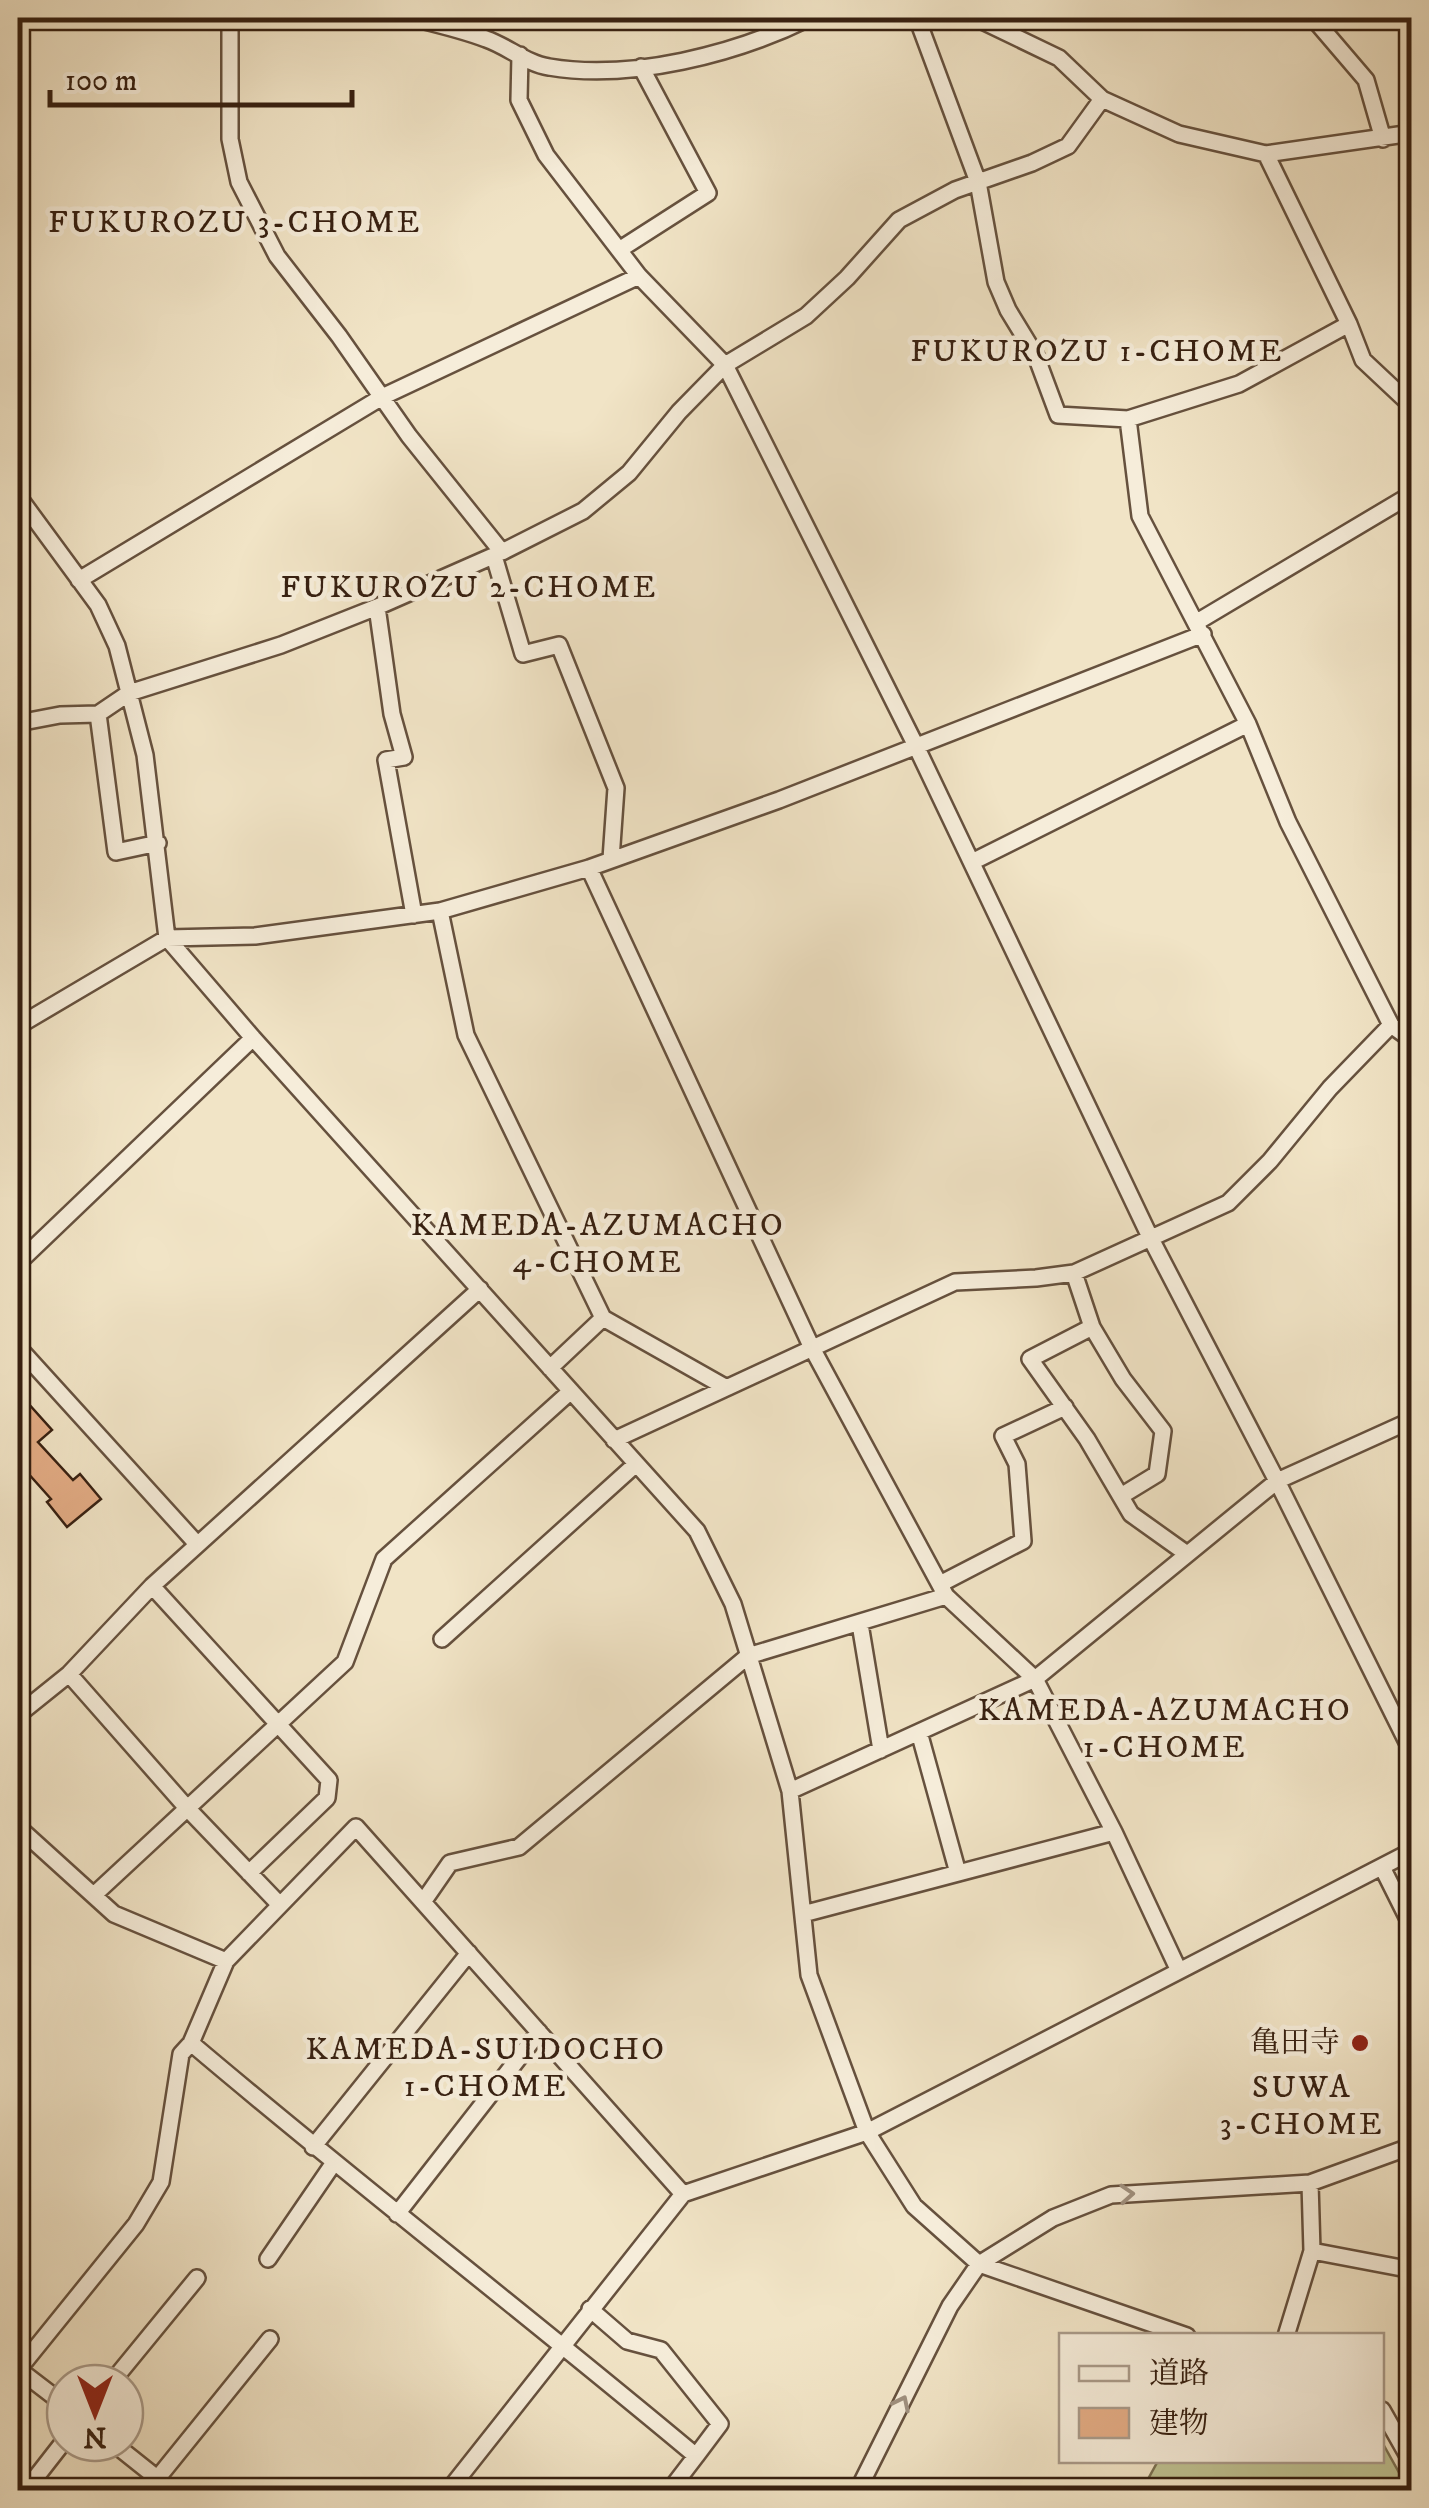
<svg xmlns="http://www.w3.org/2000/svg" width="1429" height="2508" viewBox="0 0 1429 2508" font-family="'IM FELL DW Pica','Noto Serif JP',serif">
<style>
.green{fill:#bfc292;stroke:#7b7152;stroke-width:2.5}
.building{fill:#e3ac85;stroke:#372011;stroke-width:2.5}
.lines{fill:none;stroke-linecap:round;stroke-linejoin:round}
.minor-casing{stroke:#66513e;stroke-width:20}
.minor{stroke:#f6edda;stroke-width:15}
.oneway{stroke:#a09180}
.poi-dot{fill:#8f2418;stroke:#f6edda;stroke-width:4}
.labels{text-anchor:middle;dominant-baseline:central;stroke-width:9;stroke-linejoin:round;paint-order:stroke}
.poi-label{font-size:30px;fill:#372011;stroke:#f6edda;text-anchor:end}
.neighbourhood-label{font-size:32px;letter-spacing:2.5px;fill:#372011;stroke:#f6edda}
</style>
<rect width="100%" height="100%" fill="#f1e4c6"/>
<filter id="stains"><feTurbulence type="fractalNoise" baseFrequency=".002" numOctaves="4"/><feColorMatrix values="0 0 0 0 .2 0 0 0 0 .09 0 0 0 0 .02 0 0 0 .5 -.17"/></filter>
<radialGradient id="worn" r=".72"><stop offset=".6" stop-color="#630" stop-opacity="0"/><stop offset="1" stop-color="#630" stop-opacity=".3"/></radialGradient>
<path class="green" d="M1382,2442L1402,2478L1359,2490H1142L1158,2461L1382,2460Z"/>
<path class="building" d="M18,1392L52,1430L38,1442L73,1480L80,1474L101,1499L67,1527L47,1502L51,1499L18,1462Z"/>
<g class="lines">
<g class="minor-casing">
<path id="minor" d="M230,18V139L239,182L277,256L339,336L409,436L502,552
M412,18C437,24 463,30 486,39C507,46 527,64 549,67C631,81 736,54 809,18
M917,18L978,182L996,282L1008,310L1036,356L1058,415L1128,419L1140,516L1248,724L1288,822L1391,1025L1412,1040
M976,18L1059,58L1102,99L1179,134L1266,154L1412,133
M1313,18L1366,80L1383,139
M520,55L519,100L546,155L639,276L725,365L916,746L1150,1237L1277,1481L1412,1752
M1266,154L1349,324L1363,360L1412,406
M619,250L708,193L641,67
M1128,419L1239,384L1349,324
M18,496L98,605L117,646L145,755L167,938L253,1038L697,1531L733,1604L790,1791L809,1975L867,2132L914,2206L979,2264L1187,2336
M494,556L523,654L559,645L616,788L611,859
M79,580L382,397L639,276
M377,607L392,714L404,757L386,760L414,915
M1197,622L1412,494
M98,714L116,852L158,843
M18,723L60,715L98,714L129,693L281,645L377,607L502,552L583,511L629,473L679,412L725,365L806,316L847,278L899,220L955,190L1032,163L1068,146L1102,99
M972,862L1248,724
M589,868L812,1348L946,1596L1035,1679L1114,1832L1179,1971
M440,911L466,1035L603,1318L550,1368
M18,1026L167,938L255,936L440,911L589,868L779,800L1203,634
M18,1263L253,1038
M1074,1273L1092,1327L1123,1379L1163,1431L1157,1474L1121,1496
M603,1318L725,1387
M1092,1327L1030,1359L1087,1439L1131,1514L1187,1554
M18,1347L197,1544
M614,1440L955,1282L1036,1278L1074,1273L1228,1203L1270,1161L1330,1088L1391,1025
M940,1584L1023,1541L1017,1464L1003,1436L1065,1407
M152,1586L329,1780L327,1798L249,1873
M860,1624L881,1750
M442,1639L636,1464
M69,1674L187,1808L280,1905
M18,1715L69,1674L152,1586L480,1289
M919,1732L958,1873
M790,1791L1035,1679L1277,1481L1412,1420
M18,1827L114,1914L226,1961
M1382,1867L1412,1927
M95,1894L345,1662L384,1559L571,1391
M423,1902L450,1863L519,1847L748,1656L946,1596
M803,1914L1114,1832
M191,2043C357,2184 529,2316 696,2456L670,2490
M313,2147L469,1953
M397,2214L539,2032
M1312,2251L1412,2270
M268,2259L333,2164
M590,2309L627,2341L661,2350L720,2424L696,2456
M1286,2336L1312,2251L1310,2183
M18,2369L65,2405
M18,2370L136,2224L161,2182L181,2054L191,2043L226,1961L356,1827L683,2194
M111,2383L197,2278
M1382,2410L1412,2463
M113,2443L172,2490
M26,2490L65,2440
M148,2490L270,2339
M449,2490L683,2194L867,2132L1412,1851
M858,2490L950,2306L979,2264L1053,2218L1111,2195L1310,2183L1412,2146"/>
</g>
<use href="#minor" class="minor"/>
</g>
<defs><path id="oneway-chevron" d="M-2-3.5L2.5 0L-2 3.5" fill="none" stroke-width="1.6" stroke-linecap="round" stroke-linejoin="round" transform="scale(2.5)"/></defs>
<g class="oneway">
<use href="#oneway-chevron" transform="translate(1127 2194) rotate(-4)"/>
<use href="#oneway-chevron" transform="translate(902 2403) rotate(-64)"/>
</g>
<circle class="poi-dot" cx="1360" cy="2043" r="10"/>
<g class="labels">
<g class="poi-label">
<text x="1340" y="2043">亀田寺</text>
</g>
<g class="neighbourhood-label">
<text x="235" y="223">FUKUROZU 3-CHOME</text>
<text x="1097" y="352">FUKUROZU 1-CHOME</text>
<text x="469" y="588">FUKUROZU 2-CHOME</text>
<text x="598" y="1226">KAMEDA-AZUMACHO<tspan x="598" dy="37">4-CHOME</tspan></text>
<text x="1165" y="1711">KAMEDA-AZUMACHO<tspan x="1165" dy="37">1-CHOME</tspan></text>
<text x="486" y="2050">KAMEDA-SUIDOCHO<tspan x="486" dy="37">1-CHOME</tspan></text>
<text x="1302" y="2088">SUWA<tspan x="1302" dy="37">3-CHOME</tspan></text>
</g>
</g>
<rect width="1429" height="2508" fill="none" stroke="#f1e4c6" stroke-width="60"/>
<rect x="20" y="20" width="1389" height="2468" fill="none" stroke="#372011" stroke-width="5"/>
<rect x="30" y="30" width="1369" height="2448" fill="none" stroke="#372011" stroke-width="2.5"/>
<rect x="1059" y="2333" width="325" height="130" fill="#f6edda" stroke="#aa9b8a" stroke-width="2.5"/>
<rect x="1079" y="2366" width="50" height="15" fill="#f6edda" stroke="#aa9b8a" stroke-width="2.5"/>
<text x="1149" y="2383" font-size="30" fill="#372011">道路</text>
<rect x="1079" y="2408" width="50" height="30" fill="#e3ac85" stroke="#aa9b8a" stroke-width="2.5"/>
<text x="1149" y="2433" font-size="30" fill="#372011">建物</text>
<g transform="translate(95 2413) rotate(180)"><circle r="48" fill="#f6edda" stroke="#aa9b8a" stroke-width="2.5"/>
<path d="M0-8L18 38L0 25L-18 38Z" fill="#8f2418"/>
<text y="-15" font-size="28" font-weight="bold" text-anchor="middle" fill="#372011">N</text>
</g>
<path d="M50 90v15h302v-15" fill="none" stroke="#372011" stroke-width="5"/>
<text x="65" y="90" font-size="30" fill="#372011" stroke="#f6edda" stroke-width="8" paint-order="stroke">100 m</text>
<rect width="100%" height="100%" filter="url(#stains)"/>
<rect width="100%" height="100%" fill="url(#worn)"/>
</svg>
